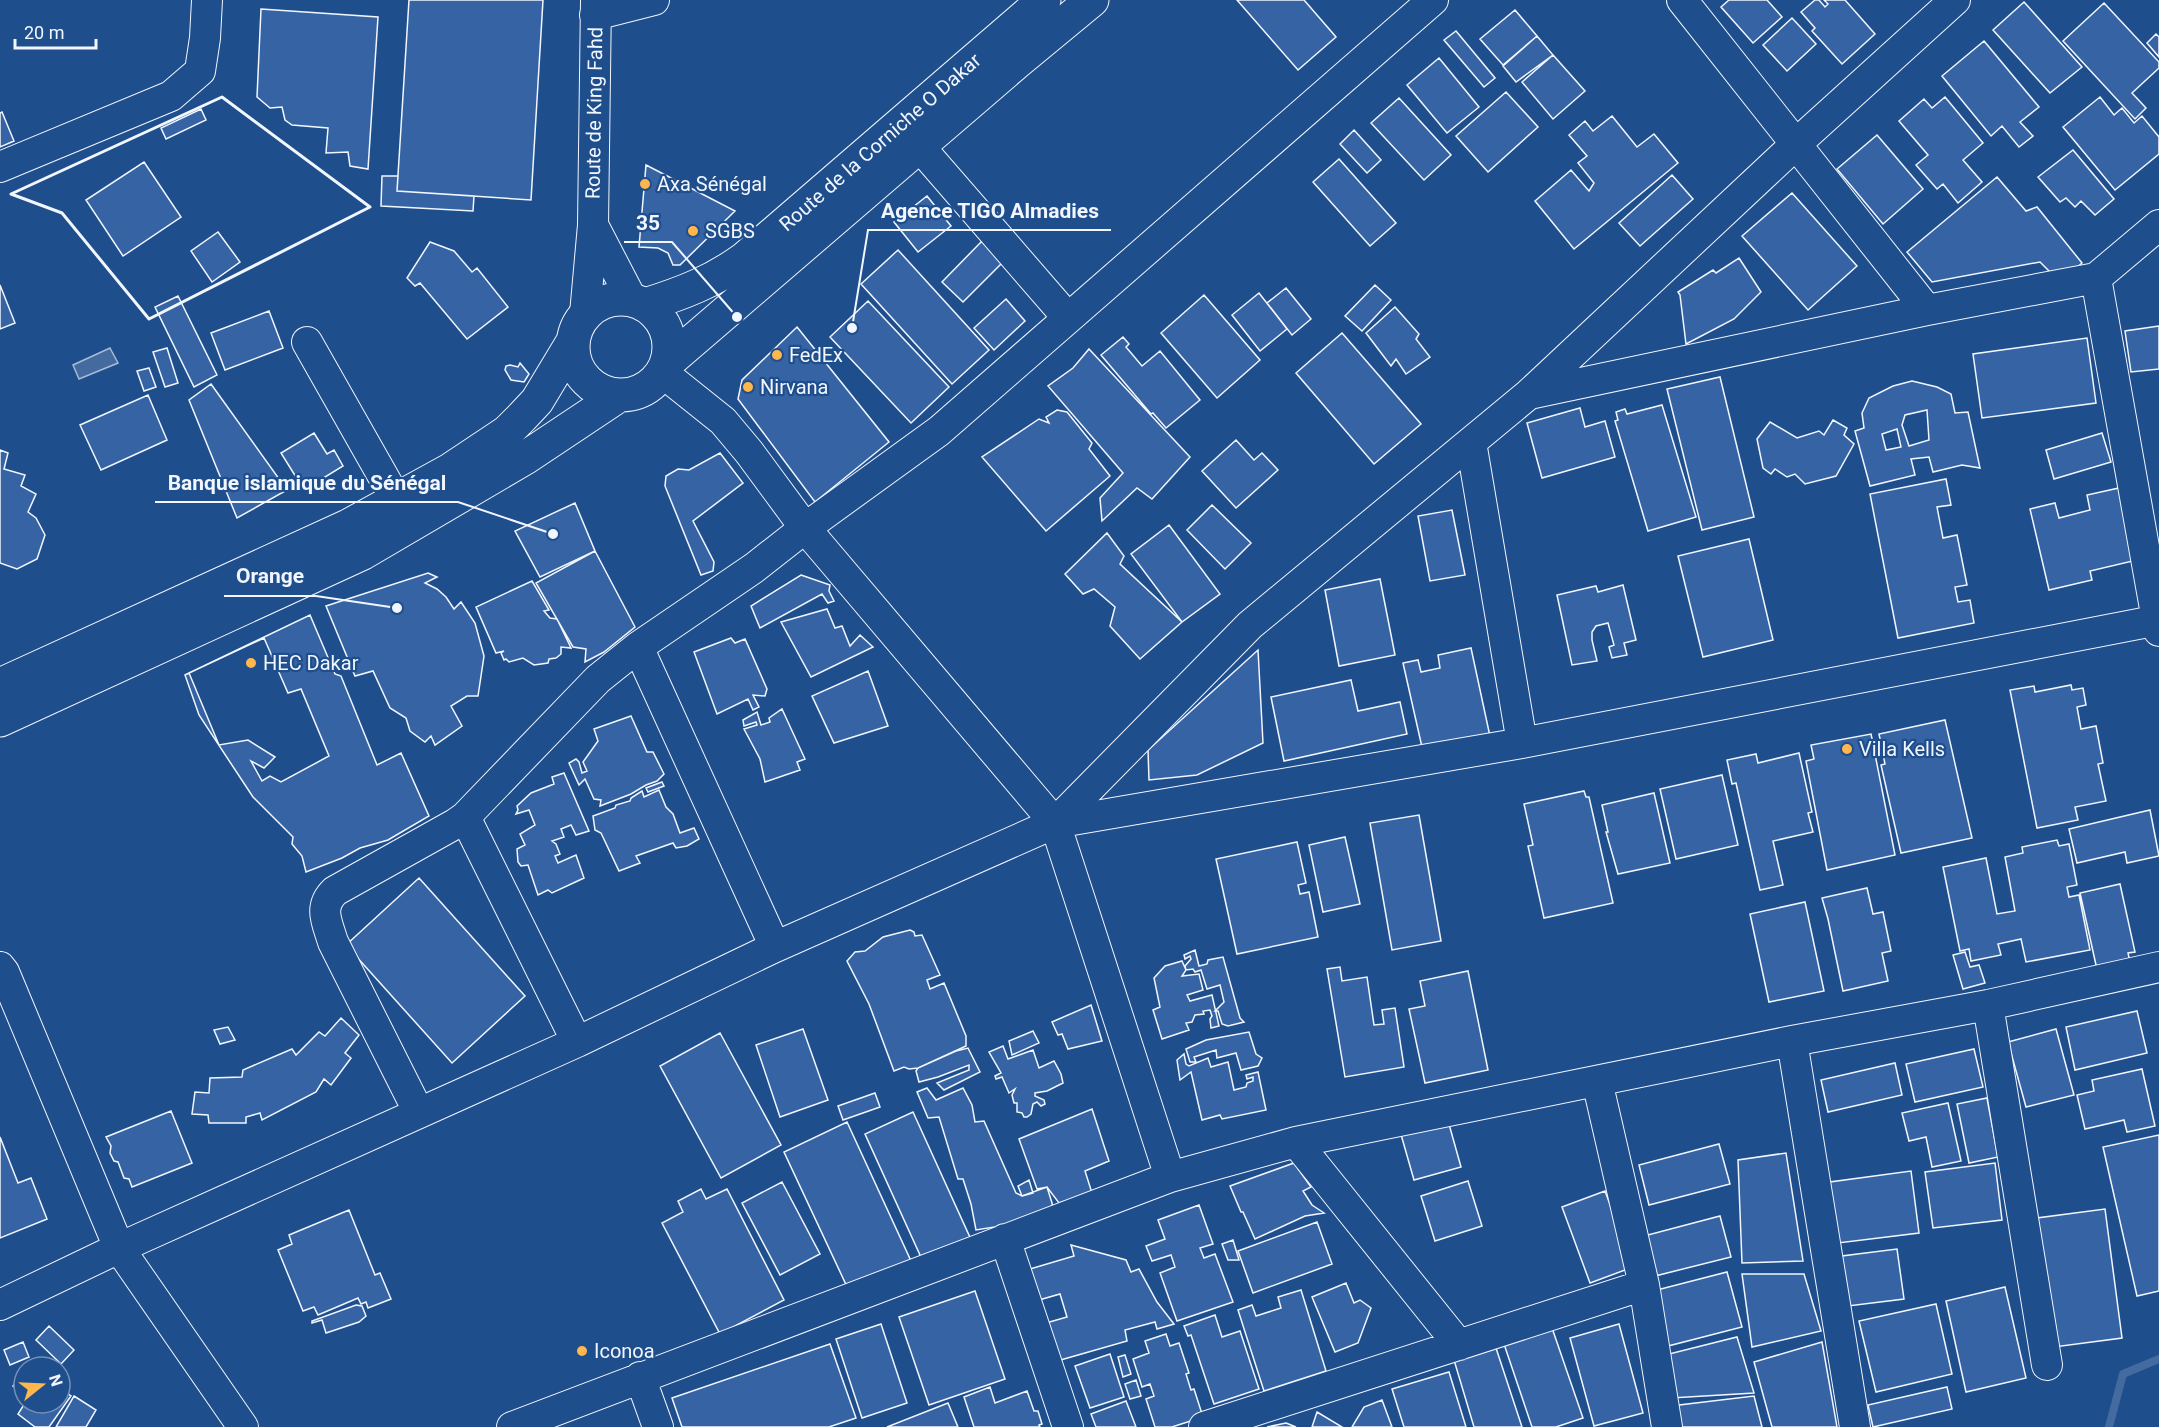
<svg xmlns="http://www.w3.org/2000/svg" width="2159" height="1427" viewBox="0 0 2159 1427" font-family="Roboto,sans-serif">
<style>
.water{fill:#446ba0;stroke:#a8bbd7;stroke-width:1.5}
.lines{fill:none;stroke-linecap:round;stroke-linejoin:round}
.stream{stroke:#446ba0;stroke-width:8}
.building{fill:#3563a3;stroke:#f2f6ff;stroke-width:1.5;fill-rule:evenodd}
.minor-casing{stroke:#f2f6ff;stroke-width:32}
.highway-casing{stroke:#f2f6ff;stroke-width:35}
.minor{stroke:#1f4e8c;stroke-width:30}
.highway{stroke:#1f4e8c;stroke-width:33}
.wall{stroke:#f2f6ff;stroke-width:3}
.poi-dot{fill:#ffb74d;stroke:#1f4e8c;stroke-width:2}
.labels{text-anchor:middle;dominant-baseline:central;stroke-width:4.5;stroke-linejoin:round;paint-order:stroke}
.street-label{font-size:20px;fill:#f2f6ff;stroke:#1f4e8c}
.poi-label{font-size:20px;fill:#f2f6ff;stroke:#1f4e8c;text-anchor:start}
.leader{fill:none;stroke:#f2f6ff;stroke-width:2}
.callout-dot{fill:#f2f6ff;stroke:#1f4e8c;stroke-width:2}
.callout-label{font-size:21px;text-anchor:middle;font-weight:bold;fill:#f2f6ff;stroke:#1f4e8c;stroke-width:4.5;stroke-linejoin:round;paint-order:stroke}
</style>
<rect width="100%" height="100%" fill="#1f4e8c"/>
<path class="water" d="M110,348L118,363L79,379L73,365Z"/>
<g class="lines">
<path class="stream" d="M2109,1427L2123,1374L2159,1359"/>
</g>
<path class="building" d="M409,0H543L531,200L397,191Z
M1237,0H1304L1336,37L1298,70Z
M1729,0H1767L1782,17L1753,43L1721,7Z
M1815,0H1819L1825,7L1828,4L1824,0H1845L1875,34L1842,64L1812,31L1815,28L1801,12Z
M2024,2L2082,67L2050,93L1993,30Z
M2104,3L2159,62V68L2132,93L2146,108L2135,119L2063,41Z
M261,9L378,17L368,169L350,166L348,152L326,153L328,128L292,125L285,120L282,107L270,108L257,97Z
M1515,10L1537,36L1503,65L1480,39Z
M1792,18L1816,44L1787,71L1763,45Z
M1456,31L1495,78L1484,87L1444,40Z
M2156,34L2159,37V57L2147,43Z
M1537,36L1553,55L1516,82L1503,66Z
M1984,41L2039,107L2020,122L2033,136L2019,147L2002,126L1991,136L1942,76Z
M1553,55L1585,91L1553,119L1522,82Z
M1439,58L1479,107L1447,133L1407,85Z
M1506,92L1538,127L1488,172L1456,136Z
M1945,97L1983,143L1963,160L1982,182L1958,203L1943,184L1937,189L1916,165L1928,155L1899,121L1924,99L1932,108Z
M2100,97L2114,115L2122,108L2134,123L2142,116L2159,137V154L2115,190L2063,127Z
M1399,98L1451,155L1424,180L1371,123Z
M201,109L206,120L166,139L161,128Z
M2,112L14,141L0,147V113Z
M1612,116L1637,147L1654,134L1678,163L1574,249L1535,201L1571,170L1589,191L1594,183L1578,163L1587,156L1569,135L1585,121L1593,131Z
M1354,130L1381,160L1367,173L1340,144Z
M1877,135L1923,189L1883,224L1837,169Z
M2073,150L2114,199L2095,215L2081,201L2075,207L2066,198L2060,202L2038,177Z
M1339,159L1396,223L1370,246L1313,182Z
M144,162L181,217L123,256L86,200Z
M646,165L735,211L680,265H673L668,253L658,248L639,247Z
M1672,175L1693,199L1640,246L1619,223Z
M382,176H398L397,191L474,196L473,211L381,206Z
M1997,177L2026,211L2037,207L2082,263L2060,282L2040,262L1932,282L1907,252Z
M1792,193L1857,266L1808,310L1742,236Z
M927,196L951,226L918,252L894,222Z
M218,232L240,262L212,282L191,251Z
M982,241L1003,262L963,302L942,282Z
M430,242L454,251L472,272L477,268L508,307L467,339L420,283L415,286L407,278Z
M898,250L989,350L952,384L861,284Z
M1739,258L1761,292L1734,319L1686,344L1680,295L1678,292L1713,270L1716,273Z
M0,285L15,323L0,329Z
M1375,285L1391,300L1362,331L1345,316Z
M1286,288L1311,319L1292,335L1267,303Z
M1259,293L1287,329L1260,351L1232,315Z
M1204,295L1260,360L1217,398L1161,333Z
M178,296L217,375L194,387L155,307Z
M1006,299L1025,321L994,350L974,328Z
M868,301L949,387L911,423L830,337Z
M1395,307L1419,334L1416,339L1430,357L1406,374L1396,359L1391,366L1366,333Z
M269,311L283,348L225,370L211,333Z
M2159,326V369L2131,372L2125,331Z
M797,327L889,442L815,502L738,399L742,380Z
M1342,333L1421,424L1374,464L1296,373Z
M1123,337L1129,344L1126,347L1142,366L1160,351L1200,400L1166,428L1153,413L1151,414L1101,355Z
M2087,338L2096,403L1982,418L1973,354Z
M167,348L178,383L165,387L153,352Z
M1089,349L1190,457L1152,499L1137,488L1102,521L1100,498L1123,473L1048,386L1073,368Z
M520,363L529,374L524,382L511,380L505,370L506,366L510,365L518,367Z
M149,368L156,387L144,391L137,371Z
M1720,377L1754,517L1702,530L1667,389Z
M1912,381L1937,387L1951,394L1955,413L1968,412L1980,468L1962,465L1933,472L1929,457L1911,459L1915,475L1870,486L1855,431L1864,428L1862,413L1869,398L1893,386ZM1927,410L1929,440L1909,446L1902,425L1905,415ZM1897,429L1901,447L1886,450L1882,434Z
M211,384L287,490L237,518L189,400Z
M148,395L167,440L101,470L80,425Z
M1662,405L1696,517L1648,531L1615,421L1618,420L1616,412L1625,409L1627,414Z
M1580,408L1585,427L1605,421L1615,457L1542,478L1527,423Z
M1057,410L1067,412L1092,443L1089,449L1110,476L1046,531L982,457L1039,419L1049,423L1046,417Z
M1833,420L1847,428L1844,435L1854,444L1836,476L1805,484L1795,474L1787,477L1775,469L1771,474L1763,468L1757,439L1770,422L1797,438L1819,431L1824,435Z
M314,433L327,454L334,450L343,466L304,490L281,453Z
M2102,433L2111,462L2054,479L2046,450Z
M1236,440L1254,460L1262,453L1278,470L1236,508L1202,471Z
M0,450L8,453L4,469L25,475L21,486L36,494L28,512L36,518L45,535L37,559L17,569L0,563Z
M720,453L743,483L693,521L714,562L713,571L701,575L665,486L666,476L678,469L689,470Z
M1946,479L1951,505L1937,507L1943,538L1957,535L1967,585L1955,587L1958,602L1970,600L1974,623L1898,638L1870,494Z
M2119,488L2137,560L2090,571L2092,580L2049,590L2030,509L2055,503L2059,518L2090,510L2087,495Z
M575,503L595,551L540,577L515,531Z
M1212,505L1251,543L1225,569L1187,530Z
M1452,510L1465,575L1430,581L1418,516Z
M1169,525L1220,594L1182,622L1131,554Z
M1107,533L1124,556L1120,564L1182,622L1140,659L1110,626L1115,607L1094,589L1083,594L1065,574Z
M1749,539L1773,640L1703,657L1678,556Z
M595,551L635,627L604,652L585,662L586,649L573,647L536,583Z
M428,573L437,577L425,583L437,589L446,597L454,609L461,602L475,623L484,656L478,696H467L451,706L462,726L435,745L431,736L425,742L410,731L406,718L390,708L373,671L355,676L326,606Z
M801,575L830,585L829,591L834,601L828,603L822,594L760,628L751,606Z
M1380,579L1395,655L1339,666L1325,590Z
M532,581L549,610L544,611L550,618L557,619L571,648L561,647V654L556,658L549,659L548,663L534,665L523,658L509,662L506,659L504,660L501,653L504,651L496,653L476,607Z
M1623,585L1636,640L1624,643L1627,655L1612,658L1609,647L1614,645L1608,623L1596,626L1592,632V640L1597,661L1572,665L1557,595L1596,586L1598,592Z
M827,609L835,628L842,626L850,646L860,635L873,647L811,677L781,622Z
M310,615L335,674L341,676L377,765L401,753L429,816L388,840L360,848L342,858L306,872L302,856L292,844L293,837L253,797L199,715L185,675Z
M264,638L288,693L301,689L329,756L281,782L270,776L262,781L251,761L264,768L275,757L248,740L219,745L189,673Z
M731,638L735,643L745,639L767,689L765,696L753,695L759,707L753,710L748,699L717,714L694,652Z
M1471,648L1491,741L1424,756L1403,663L1418,660L1421,672L1440,668L1438,655Z
M1258,650L1263,743L1197,775L1149,780L1148,750Z
M868,671L888,726L834,743L812,696Z
M1351,680L1358,711L1400,702L1407,734L1284,761L1271,697Z
M2071,685L2072,690L2083,688L2086,705L2077,707L2081,729L2096,726L2103,763L2098,764L2106,801L2075,807L2078,820L2037,828L2010,690L2034,686L2035,692Z
M782,709L805,759L797,762L800,770L765,782L760,759L744,729L757,725L756,722L744,726L743,720L757,712L761,725L770,722L769,718Z
M631,716L647,752H653L664,774L657,781L646,785L631,794L600,806L601,800L594,799L585,779L579,785L569,763L576,759L579,762L582,773L587,771L583,762L598,741L594,729Z
M1945,720L1972,838L1901,853L1881,765L1885,764L1879,734Z
M1871,734L1895,855L1827,870L1806,761L1814,759L1811,745Z
M1799,753L1812,812L1808,813L1813,832L1773,841L1783,885L1760,890L1736,783L1732,784L1727,760L1756,754L1758,763Z
M564,773L589,831L576,835L571,825L561,829L564,837L552,841L556,844L560,854L555,856L558,863L576,855L584,878L552,893L548,890L538,895L528,865L521,866L518,862L517,849L525,845L520,834L535,825L529,810L516,814L518,810L517,806L531,793L554,784L552,777Z
M1722,775L1738,845L1676,859L1660,789Z
M662,782L664,786L648,792L646,788Z
M659,790L666,807L673,814L680,833L694,828L699,839L687,846L676,848L673,843L636,856L640,863L619,871L601,833L595,830L593,816L615,808L616,805L630,801L631,798L642,791L644,797Z
M1584,791L1586,797H1589L1613,903L1544,918L1528,846L1533,845L1524,804Z
M1654,793L1670,863L1618,874L1606,832H1608L1602,805Z
M2150,810L2159,856L2127,863L2125,852L2077,863L2069,829Z
M1419,815L1441,941L1392,950L1370,823Z
M1345,837L1360,904L1323,912L1309,845Z
M2057,840L2059,846L2069,844L2077,885L2067,887L2069,897L2079,895L2090,950L2026,962L2021,939L1998,944L2001,955L1971,961L1969,949L1960,951L1943,867L1986,858L1997,914L2015,911L2005,857L2023,853L2022,847Z
M1297,842L1306,883L1298,885L1300,894L1309,892L1318,937L1237,954L1216,859Z
M419,878L525,996L452,1063L346,945Z
M2120,884L2135,952L2128,953L2131,967L2098,974L2080,893Z
M1867,888L1873,914L1883,912L1891,951L1882,953L1888,981L1843,991L1828,919L1822,898Z
M1805,902L1824,991L1769,1002L1750,914Z
M910,930L914,932L915,936L922,935L940,975L927,980L930,989L944,983L966,1036V1046L918,1068L909,1069L904,1067L894,1071L869,1004L847,961L855,952L865,951L883,937Z
M1195,950L1199,966L1207,964L1208,960L1223,957L1240,1018L1244,1022L1228,1026L1222,1024L1218,1011H1215L1224,1002L1220,985L1207,989L1201,970L1195,972L1193,969L1186,970L1185,966L1191,959L1190,956L1185,959L1184,955Z
M1965,952L1970,967L1979,965L1985,983L1963,989L1953,955Z
M1182,961L1186,970L1182,976L1199,974L1203,990L1187,995L1190,1001L1212,995L1219,1026L1211,1028L1210,1019L1212,1016L1210,1010L1203,1011L1204,1014L1195,1015L1192,1022L1186,1023L1189,1030L1162,1039L1153,1010L1160,1007L1154,978L1165,966Z
M1340,967L1342,981L1367,977L1374,1025L1384,1024L1382,1010L1395,1008L1404,1067L1345,1077L1327,969Z
M1468,971L1488,1070L1425,1083L1409,1009L1425,1006L1420,981Z
M1091,1005L1102,1041L1068,1049L1062,1034L1058,1035L1052,1022Z
M2137,1011L2147,1053L2075,1070L2066,1027Z
M341,1018L359,1035L345,1053L351,1058L331,1085L324,1079L316,1092L262,1120L260,1113L246,1117V1123H209L208,1115L192,1114L195,1092L209,1093L210,1078L242,1077L243,1070L292,1049L296,1055L319,1032L325,1036Z
M228,1027L235,1040L220,1044L214,1030Z
M803,1029L828,1100L780,1117L756,1045Z
M2056,1029L2074,1095L2026,1107L2008,1042Z
M1033,1031L1039,1043L1012,1055L1009,1041Z
M1249,1032L1256,1054L1262,1058L1258,1066L1241,1070L1236,1053L1217,1058L1216,1050L1194,1057L1196,1062H1190L1186,1049L1206,1040Z
M720,1033L781,1145L721,1178L660,1066Z
M1003,1046L1008,1059L1033,1050L1039,1068L1054,1061L1061,1074L1063,1083L1047,1091L1035,1093V1096L1044,1100L1045,1104L1041,1106L1037,1102L1033,1104L1031,1114L1027,1117H1024L1022,1113L1017,1112V1103H1014L1012,1095L1015,1089L1009,1093L1002,1077L996,1079L995,1076L1001,1073L989,1052Z
M968,1048L980,1072L944,1090L937,1083L969,1070V1065L938,1077L919,1082L916,1071L918,1068L956,1051Z
M1974,1049L1983,1087L1915,1102L1906,1064Z
M1184,1054L1186,1064L1189,1066L1208,1058L1211,1067L1228,1062L1234,1090L1246,1087L1247,1083L1253,1081V1077L1247,1079L1246,1075L1258,1072L1266,1110L1222,1119L1220,1115L1202,1120L1191,1072L1180,1080L1177,1060Z
M1895,1063L1902,1095L1828,1112L1821,1080Z
M2142,1069L2155,1126L2127,1132L2124,1120L2085,1129L2077,1095L2094,1091L2092,1080Z
M927,1088L936,1100L963,1088L972,1105L975,1122L984,1121L1016,1193L1022,1196L1047,1187L1052,1203L1054,1217L998,1238L994,1227L976,1230L971,1204L963,1179H958L939,1117L928,1118L917,1092Z
M875,1093L880,1107L843,1120L838,1106Z
M1987,1098L1998,1157L1969,1163L1957,1104Z
M1948,1103L1961,1161L1932,1167L1926,1137L1909,1141L1902,1113Z
M1092,1109L1109,1161L1085,1171L1092,1193L1059,1203L1047,1187L1037,1189L1019,1139Z
M171,1111L192,1163L132,1187L129,1179L124,1178L118,1162L114,1161L110,1153L111,1146L106,1137Z
M913,1112L973,1244L925,1266L865,1134Z
M1447,1117L1461,1167L1414,1180L1400,1131Z
M847,1122L911,1261L849,1291L784,1152Z
M2159,1135V1291L2137,1296L2103,1147Z
M0,1137L18,1183L31,1178L47,1219L0,1238Z
M1719,1144L1730,1184L1649,1205L1639,1165Z
M1786,1153L1803,1261L1742,1263L1738,1160Z
M1294,1163L1311,1187L1303,1191L1312,1205L1324,1213L1305,1216L1255,1239L1243,1212H1241L1230,1186Z
M1995,1163L2002,1220L1933,1228L1925,1172Z
M1911,1171L1919,1233L1838,1243L1830,1182Z
M1029,1180L1033,1193L1022,1196L1018,1186Z
M1468,1181L1482,1226L1435,1241L1421,1196Z
M782,1182L820,1254L780,1275L742,1203Z
M701,1189L706,1199L727,1189L784,1300L720,1334L662,1223L683,1212L678,1201Z
M1605,1191L1633,1267L1590,1283L1562,1207Z
M1199,1205L1213,1244L1200,1248L1204,1258L1215,1254L1233,1302L1177,1321L1160,1273L1175,1267L1171,1255L1152,1261L1146,1246L1165,1239L1158,1220Z
M2105,1209L2122,1338L2054,1347L2037,1218Z
M349,1210L375,1275L380,1273L391,1299L368,1308L366,1302L361,1304L358,1298L318,1315L314,1307L303,1311L278,1250L292,1244L289,1235Z
M1720,1216L1731,1257L1655,1276L1644,1236Z
M1317,1222L1332,1264L1253,1293L1238,1251Z
M1233,1240L1239,1260H1228L1222,1244Z
M1071,1245L1126,1260L1131,1272L1139,1269L1157,1302L1174,1324L1157,1329L1155,1322L1125,1330L1127,1341L1057,1361L1046,1323L1067,1317L1060,1294L1039,1300L1030,1269L1074,1256Z
M1897,1249L1904,1299L1848,1306L1842,1256Z
M1727,1272L1742,1327L1668,1346L1653,1291Z
M1742,1274H1804L1821,1331L1752,1347Z
M1346,1283L1354,1303L1360,1300L1371,1308L1358,1343L1335,1352L1312,1297Z
M2005,1287L2026,1378L1966,1392L1946,1301Z
M1301,1290L1326,1371L1264,1391L1238,1310L1252,1305L1256,1316L1281,1308L1278,1297Z
M975,1291L1005,1379L929,1405L899,1317Z
M1936,1304L1952,1374L1876,1392L1859,1321Z
M356,1305L362,1306L366,1316L359,1322L326,1333L322,1320L312,1323V1321Z
M1215,1315L1222,1337L1240,1331L1259,1389L1214,1404L1191,1335L1188,1336L1184,1326Z
M881,1324L907,1403L862,1418L836,1339Z
M1619,1324L1643,1413L1594,1426L1570,1338Z
M1551,1325L1583,1418L1556,1427H1532L1503,1341Z
M49,1326L74,1350L61,1364L36,1340Z
M1166,1334L1170,1346L1179,1343L1189,1373L1186,1374L1191,1390L1194,1389L1203,1417L1172,1427H1155L1146,1399L1154,1396L1150,1384L1142,1387L1133,1359L1149,1353L1145,1341Z
M1737,1337L1754,1393L1671,1398L1665,1355Z
M23,1342L29,1357L10,1365L4,1350Z
M1822,1342L1837,1427H1772L1754,1362Z
M830,1344L856,1418L829,1427H682L672,1398Z
M1495,1345L1522,1427H1474L1454,1360Z
M1110,1354L1124,1397L1090,1408L1075,1366Z
M1125,1355L1131,1374L1123,1377L1118,1357Z
M24,1369V1394L13,1386Z
M1449,1372L1466,1427H1404L1392,1389Z
M1136,1380L1141,1396L1130,1399L1125,1384Z
M990,1387L995,1403L1027,1391L1034,1411H1038L1042,1424L1039,1425L1040,1427H974L964,1397Z
M1947,1387L1952,1409L1873,1427L1868,1405Z
M60,1388L71,1396L49,1427H35L18,1414L25,1403H60Z
M74,1396L96,1410L86,1427H56Z
M1754,1396L1762,1427H1675L1671,1406Z
M1382,1400L1392,1427H1352L1364,1407Z
M1126,1401L1136,1427H1096L1091,1414Z
M948,1403L958,1427H887Z
M1317,1412L1342,1427H1312Z
M1286,1423L1296,1427H1267Z"/>
<g class="lines">
<g class="minor-casing">
<path id="minor" d="M1682,0L1927,310
M595,15L654,0
M919,146L1068,318
M0,167L171,96L200,71L205,38L207,0
M593,225L632,300
M2096,278L2159,631
M585,314L593,225L596,0
M307,342L396,499
M663,373L723,421L749,452L805,528L1055,823L1170,1177
M1529,394L1927,310L2096,278L2159,225
M1471,442L1522,743
M638,647L775,947
M465,817L577,1042
M1055,823L1250,625L1529,394L1796,144L1955,0
M0,967L4,972L119,1248L243,1427
M1988,1005L2047,1365
M1792,1041L1855,1427
M1597,1081L1644,1285L1667,1427
M419,1113L333,942C327,922 318,907 335,891L455,824L465,817L598,679L638,647L754,568L805,528L939,431L1433,0
M1296,1142L1459,1345
M1005,1239L1068,1427
M0,1305L119,1248L577,1042L775,947L1055,823L1522,743L2159,620
M640,1377L658,1427
M512,1427L1170,1177L1296,1142L1792,1041L1988,1005L2159,967
M1204,1427L1644,1285"/>
</g>
<g class="highway-casing">
<path id="highway" d="M573 347a48 48 0 1 1 96 0a48 48 0 1 1-96 0Z
M645,305C683,293 712,282 744,259L1044,0
M668,362L1017,62L1092,0
M0,685L348,526L450,470L507,432L522,417L537,401L572,343
M0,720L363,553L525,458L618,396"/>
</g>
<use href="#minor" class="minor"/>
<use href="#highway" class="highway"/>
<path class="wall" d="M222,97L370,207L149,319L62,213L11,194Z"/>
</g>
<g class="poi-dot">
<circle cx="645" cy="184" r="6"/>
<circle cx="693" cy="231" r="6"/>
<circle cx="777" cy="355" r="6"/>
<circle cx="748" cy="387" r="6"/>
<circle cx="251" cy="663" r="6"/>
<circle cx="1847" cy="749" r="6"/>
<circle cx="582" cy="1351" r="6"/>
</g>
<g class="labels">
<g class="street-label">
<text transform="translate(594 113) rotate(-89)">Route de King Fahd</text>
<text transform="translate(880 142) rotate(-41)">Route de la Corniche O Dakar</text>
</g>
<g class="poi-label">
<text x="657" y="184">Axa Sénégal</text>
<text x="705" y="231">SGBS</text>
<text x="789" y="355">FedEx</text>
<text x="760" y="387">Nirvana</text>
<text x="263" y="663">HEC Dakar</text>
<text x="1859" y="749">Villa Kells</text>
<text x="594" y="1351">Iconoa</text>
</g>
</g>
<path class="leader" d="M852 328L868 230H1111M737 317L672 242H624M553 534L458 502H155M397 608L316 596H224"/>
<g class="callout-dot">
<circle cx="852" cy="328" r="6"/>
<circle cx="737" cy="317" r="6"/>
<circle cx="553" cy="534" r="6"/>
<circle cx="397" cy="608" r="6"/>
</g>
<g class="callout-label">
<text x="990" y="218">Agence TIGO Almadies</text>
<text x="648" y="230">35</text>
<text x="307" y="490">Banque islamique du Sénégal</text>
<text x="270" y="583">Orange</text>
</g>
<g transform="translate(42 1385) rotate(72)"><circle r="28" fill="#1f4e8c" stroke="#7391ba" stroke-width="1.5"/>
<path d="M0-4.5L10 22L0 15L-10 22Z" fill="#ffb74d"/>
<text y="-9" font-size="16" font-weight="bold" text-anchor="middle" fill="#f2f6ff">N</text>
</g>
<path d="M15 39v9h81v-9" fill="none" stroke="#f2f6ff" stroke-width="3"/>
<text x="24" y="39" font-size="18" fill="#f2f6ff" stroke="#1f4e8c" stroke-width="4.5" paint-order="stroke">20 m</text>
</svg>
